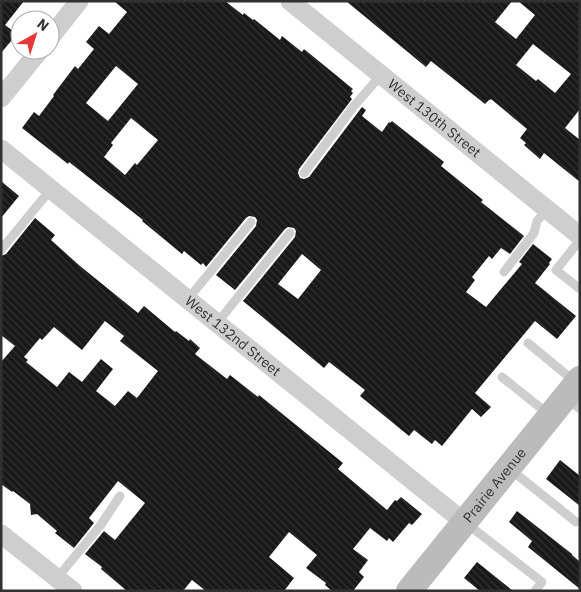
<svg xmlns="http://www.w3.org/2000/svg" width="581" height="592" viewBox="0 0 581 592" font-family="'IBM Plex Sans',sans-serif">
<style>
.building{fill:url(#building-back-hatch);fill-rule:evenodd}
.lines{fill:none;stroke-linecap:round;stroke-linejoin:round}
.service{stroke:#cecece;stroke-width:9}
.minor{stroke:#cecece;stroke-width:19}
.secondary{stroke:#bbb;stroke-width:26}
.labels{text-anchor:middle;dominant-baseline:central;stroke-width:5;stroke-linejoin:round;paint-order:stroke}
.street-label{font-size:14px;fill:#313131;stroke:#fff}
</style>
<defs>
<pattern id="building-back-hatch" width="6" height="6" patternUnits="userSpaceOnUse" patternTransform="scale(1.25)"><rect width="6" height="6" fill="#181818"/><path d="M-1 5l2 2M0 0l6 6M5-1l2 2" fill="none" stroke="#313131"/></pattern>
</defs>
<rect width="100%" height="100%" fill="#fff"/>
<path class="building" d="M1,1H24L5,25L17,34L1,53Z
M114,1H225L243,15L244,13L253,20L254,19L280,40L282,36L302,52L304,49L353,89L351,91L353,93L350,97L352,99L299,169L298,173L300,178L304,179L309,177L362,107L366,110L362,116L382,132L389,122L390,123L392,121L444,162L441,166L483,200L481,202L524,236L510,254L501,248L492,259L489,256L472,277L475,280L466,292L486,307L522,264L519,262L533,244L552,259L549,263L550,264L535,283L576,316L557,339L535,321L475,393L491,407L481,417L472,409L442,446L435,440L432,444L414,430L409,436L360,396L365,390L329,362L324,368L243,301L295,237L296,231L294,228L288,227L285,229L235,290L216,275L256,226L257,220L255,217L249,216L246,218L206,267L203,263L201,265L184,251L182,254L142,221L143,220L69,162L68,164L22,128L34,112L39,116L54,96L53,95L75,66L78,69L94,49L86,42L99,26L109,34L127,12ZM116,66L138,84L108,121L86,103ZM131,118L158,140L137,165L135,163L125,175L104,157L113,145L111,143ZM302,254L321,270L298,299L278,284Z
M346,1H512L495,22L516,39L535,15L518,1H580V109L565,128L580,140V182L544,153L540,159L524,145L526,143L520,138L527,129L491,99L490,100H489L485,104L431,61L426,67ZM533,44L571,74L555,93L538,79L536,81L516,65Z
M1,181L19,196L1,218Z
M35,218L55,235L51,240L80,266L138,313L144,306L175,332L176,331L189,341L190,339L200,348L195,354L227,379L230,375L258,397L259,395L343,463L338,469L387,510L395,500L397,501L401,497L422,514L412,525L409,523L393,542L389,538L387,541L370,528L353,549L368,560L359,572L364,577L353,591H332L325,585L326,583L306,568L317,555L289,532L269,557L294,578L284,591H206L192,580L183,591H127L101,569L102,567L85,554L104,531L115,540L145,503L118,481L89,518L94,523L74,548L55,533L57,531L37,514L31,515L30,504L13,491L12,492L1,484V362L15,346L1,335V256L6,254ZM105,321L124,336L120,341L158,371L137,398L128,391L115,406L96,391L113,369L101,359L82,382L69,372L57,387L26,362L28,360L24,357L40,338L42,340L54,327L82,350Z
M560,460L580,476V506L546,479Z
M517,511L572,554V555L580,562V589L528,547L532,541L509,522Z
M477,562L513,591H480L464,578Z"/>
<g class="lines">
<path class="service" d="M304,173L354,106L381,75
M580,240L556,270L580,289
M1,250L51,189
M504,272L534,233L537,221L547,210
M188,299L251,222
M217,323L290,233
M528,343L574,381
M502,377L548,414
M567,399L580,409
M510,469L576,522
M466,523L542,582L535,591
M57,578L100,526L120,496"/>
<g class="minor">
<path id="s1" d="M290,1L580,236"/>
<path d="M50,38L79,1"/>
<path d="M1,98L40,50"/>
<path id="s2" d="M1,149L464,522"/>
<path d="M1,534L73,591"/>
</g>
<path class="secondary" id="s3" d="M409,591L580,379"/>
</g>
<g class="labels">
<g class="street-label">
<text stroke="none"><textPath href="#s1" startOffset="186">West 130th Street</textPath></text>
<text stroke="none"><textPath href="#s2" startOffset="298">West 132nd Street</textPath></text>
<text stroke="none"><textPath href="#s3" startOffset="136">Prairie Avenue</textPath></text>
</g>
</g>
<rect width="581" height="592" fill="none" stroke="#313131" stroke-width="5"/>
<g transform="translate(35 35) rotate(39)"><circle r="24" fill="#ffffff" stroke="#adadad"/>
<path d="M0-4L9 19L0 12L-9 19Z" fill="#e53737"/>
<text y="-8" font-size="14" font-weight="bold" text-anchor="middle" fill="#313131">N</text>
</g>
</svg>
